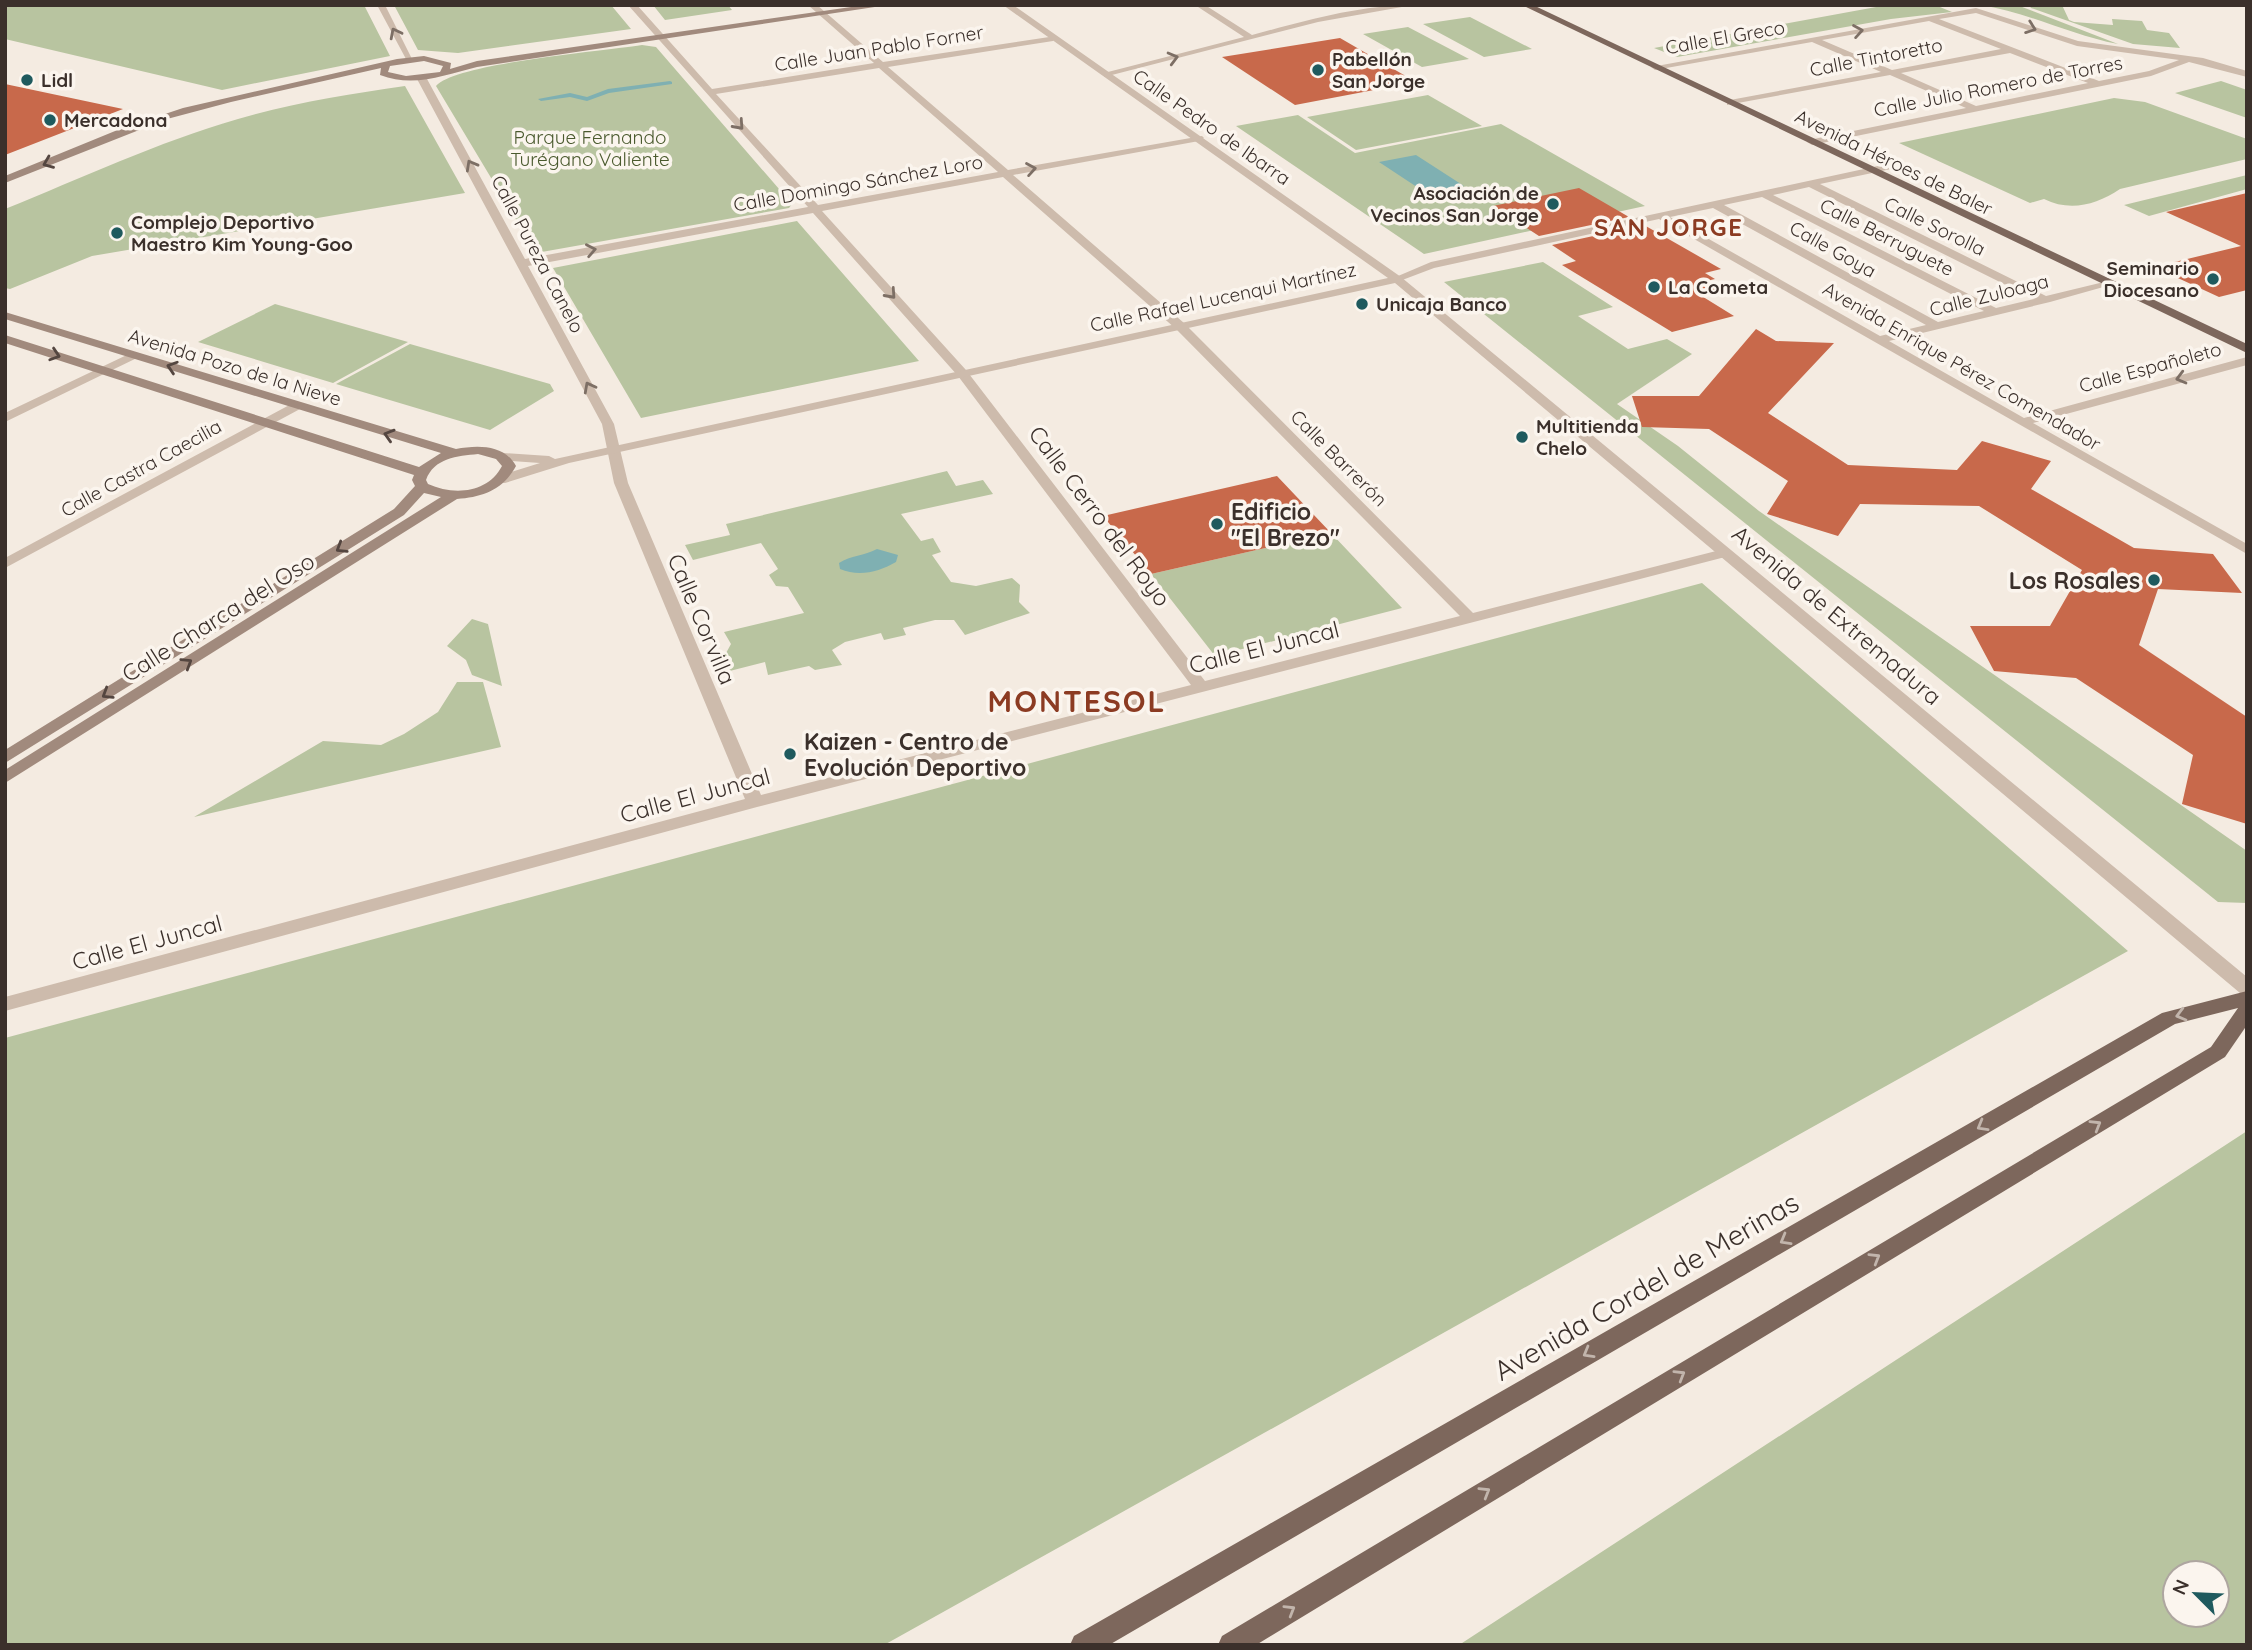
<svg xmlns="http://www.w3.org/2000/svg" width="2252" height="1650" viewBox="0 0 2252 1650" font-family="Quicksand,sans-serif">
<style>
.green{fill:#b8c4a0;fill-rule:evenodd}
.water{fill:#7fb0b2}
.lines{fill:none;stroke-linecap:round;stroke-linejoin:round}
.stream{fill:#7fb0b2;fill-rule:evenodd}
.building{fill:#c8694b}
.minor{fill:#cdbbac;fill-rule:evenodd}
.tertiary{fill:#cdbbac;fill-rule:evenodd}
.secondary{fill:#a18a7d;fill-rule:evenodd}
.primary{fill:#7d675c;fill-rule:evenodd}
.oneway{stroke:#7d6f65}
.oneway2{stroke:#544640}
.oneway3{stroke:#c2b5ac}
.poi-dot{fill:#1f5a5e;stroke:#fbf5ee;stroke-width:2.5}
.labels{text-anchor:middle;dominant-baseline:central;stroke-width:7;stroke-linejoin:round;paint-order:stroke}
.far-street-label{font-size:19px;fill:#3b302b;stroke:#fbf5ee}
.far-poi-label{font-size:19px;font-weight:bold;fill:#3b302b;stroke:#fbf5ee;text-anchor:start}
.far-park-label{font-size:19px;fill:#4a5a2e;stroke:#fbf5ee}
.poi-label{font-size:23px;font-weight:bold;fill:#3b302b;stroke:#fbf5ee;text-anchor:start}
.street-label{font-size:23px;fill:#3b302b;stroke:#fbf5ee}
.far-district-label{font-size:24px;font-weight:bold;letter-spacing:2px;fill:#8c3b22;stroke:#fbf5ee}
.near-street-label{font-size:28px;fill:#3b302b;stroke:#fbf5ee}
.district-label{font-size:30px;font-weight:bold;letter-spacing:2px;fill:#8c3b22;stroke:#fbf5ee}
</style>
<rect width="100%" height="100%" fill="#f4ebe1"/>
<path class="green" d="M5,5H364L390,56L222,90L5,39Z
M394,5H611L631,29L458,53L418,50Z
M653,5H728L732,10L665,20Z
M1887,5H1935L1952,12L1891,19L1677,57L1654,48Z
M1980,5H2017L2118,44C2070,35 2028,12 1980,5Z
M2029,5H2062L2069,20L2074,22L2113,25L2112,19L2142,21L2147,30L2169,33L2180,48L2133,44L2031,8Z
M1470,17L1532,49L1484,57L1423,24Z
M1408,27L1469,59L1422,67L1363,34Z
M642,45L656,47L792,204L789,208L536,253L436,86C456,63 605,51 642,45Z
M2221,81L2247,90V118L2175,93Z
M405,86L465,193L92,256L10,289L5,288V209C82,178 158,142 238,119C293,103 349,94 405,86Z
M1428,95L1482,126L1356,150L1307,117Z
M2114,98L2145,102L2247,139V159L2120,189C2096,205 2070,212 2044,199L2030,203L1899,143Z
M1298,115L1355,153L1501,124L1645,206L1424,254L1236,126Z
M2247,175V189L2149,216L2124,205Z
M797,221L919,361L641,418L553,268Z
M1543,262L1613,307L1578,316L1628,349L1667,339L1692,354L1617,404L1678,446L1759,511L2247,851V903L2218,902L1444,282Z
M275,304L408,342L333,383L198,342Z
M410,344L550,384L554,391L490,430L336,384Z
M947,471L956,486L983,480L993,494L901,514L921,541L933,538L941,552L932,555L951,582L976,586L1012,578L1020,585L1019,602L1030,613L965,635L954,620H935L903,628L906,635L884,640L881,633L845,642L832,650L842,665L815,670L809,666L768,675L765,662L714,675L731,644L724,632L804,613L788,587L776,586L769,575L778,569L761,543L693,560L685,545L730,535L726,524Z
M1331,533L1402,608L1215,656L1151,574Z
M1702,583L2128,951L884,1645H5V1038Z
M472,619L488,624L502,686L472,675L466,660L447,646Z
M457,682H483L501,747L194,817L323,741L381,745L404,734L438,712Z
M2247,1131V1645H1459ZM2175,1573H2217V1615H2175Z"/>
<path class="water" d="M1416,155L1464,186L1426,193L1379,162Z
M877,549L898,555L896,562C879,572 859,577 840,569L839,563C851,555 864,556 877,549Z"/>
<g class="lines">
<path class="stream" d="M670,81L672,82V84L609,93L587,101L570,97L541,101L538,99L570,93L587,97L608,89Z"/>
</g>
<path class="building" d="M1340,38L1416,82L1295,105L1222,57Z
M5,84L123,109L5,155Z
M1579,188L1629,217L1539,236L1493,206Z
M2247,193V290L2219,297L2154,267L2241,246L2166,212Z
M1644,225L1721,269L1705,273L1715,279L1702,282L1718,291L1700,295L1734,316L1672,332L1562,265L1576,261L1552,245Z
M1756,329L1776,341L1834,343L1768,413L1848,465L1957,470L1982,441L2051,461L2031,489L2134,548L2213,554L2242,593L2158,589L2139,645L2247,717V824L2182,804L2193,755L2076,678L1994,671L1970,626H2050L2082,570L1979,506L1860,504L1838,536L1767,514L1788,481L1709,429L1642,427L1632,396H1699Z
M1277,476L1331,533L1151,574L1103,516Z"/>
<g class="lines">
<path class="minor" d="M377,5H385L413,61L406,59Z
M628,5H637L712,89L874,63L808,5H817L883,62L1056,36L1053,41L888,67L1008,170L1202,136L1204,138L1199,141L1013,175L1184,323L1473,613L1724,549L1731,553L1729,556L757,807L5,1011V997L745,799L614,483L602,424L417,79L422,76L427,79L525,259L808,207ZM879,68L998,172L818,205L716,94ZM1003,177L1176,329L1460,616L1205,681L966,370L822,211ZM813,213L958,376L1191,685L761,795L628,483L614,424L528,266Z
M1195,5H1205L1252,35C1304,21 1359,5 1413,5L1318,22L1104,77V73L1244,37Z
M1976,8L2078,41L2203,58L2247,71V77L2189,62L2151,76L1812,145L1807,142L1809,140L1966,108L1890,75L1727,105V101L1730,100L1881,72L1812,42L1655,70L1651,67ZM1976,13L2077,46L2179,60L2149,71L2099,81L1939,19ZM1929,21L2001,49L1892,70L1822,40ZM2010,53L2088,83L1976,106L1901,73Z
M1887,164L1892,167L1891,169L1820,184L2046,296L2108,281L2114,284L2050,302L1889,341L2024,418L2247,357V365L2033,423L2247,544V554L1659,219L1434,268L1397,282L1391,279L1431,262ZM1809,187L2034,299L1996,308L1773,195ZM1762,197L1984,311L1938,322L1724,205ZM1713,208L1926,325L1880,336L1670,217Z
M131,353L141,356L5,422V413Z
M295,402L300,403V409L5,568V558Z"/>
<path class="tertiary" d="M1003,5H1013L1401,277L2247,977V995L2240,993L1395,283L569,463L505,483H495V477L540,463L498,460V454L503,453L549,456L555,459L1388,278Z"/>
<path class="secondary" d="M865,5H888L477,67C444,75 414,88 380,75L381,68L231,102L167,119L5,183V176L120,129L183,108L397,59L424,56L451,63L450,69L477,61ZM424,61L443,66L440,72L406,76L388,72L390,66Z
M5,312L456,449C477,445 504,444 516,466C503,490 483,497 457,499L5,783V770L441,497L424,493L404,515L5,763V750L394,509L415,486L412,480L414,475L5,343V335L419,467L441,453L5,319ZM478,454L496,459L502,466C488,493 454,496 428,484L426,480C434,458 457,456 478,454Z"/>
<path class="primary" d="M1522,5H1533L2247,344V353Z
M2247,991V1025L2225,1057L1256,1645H1218L1222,1636L2211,1047L2238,1008L2175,1024L1109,1645H1070L1074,1636L2162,1013Z"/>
</g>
<defs><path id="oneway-chevron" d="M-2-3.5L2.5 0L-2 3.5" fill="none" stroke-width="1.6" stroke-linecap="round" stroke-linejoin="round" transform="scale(1.75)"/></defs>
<g class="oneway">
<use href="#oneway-chevron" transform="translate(2031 28) rotate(20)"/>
<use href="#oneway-chevron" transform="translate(1858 31) rotate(-10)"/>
<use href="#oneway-chevron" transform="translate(395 33) rotate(-117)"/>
<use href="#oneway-chevron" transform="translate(1173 58) rotate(-15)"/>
<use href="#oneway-chevron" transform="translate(739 125) rotate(48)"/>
<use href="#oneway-chevron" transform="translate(471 165) rotate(-119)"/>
<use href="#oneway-chevron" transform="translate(1031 169) rotate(-10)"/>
<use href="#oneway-chevron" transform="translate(591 250) rotate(-11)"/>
<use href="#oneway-chevron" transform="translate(891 294) rotate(48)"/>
<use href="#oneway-chevron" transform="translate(2181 378) rotate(165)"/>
<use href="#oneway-chevron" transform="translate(589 387) rotate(-118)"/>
</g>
<g class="oneway2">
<use href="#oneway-chevron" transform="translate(48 163) rotate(158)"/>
<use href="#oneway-chevron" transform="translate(55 355) rotate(18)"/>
<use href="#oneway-chevron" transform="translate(172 367) rotate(-162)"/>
<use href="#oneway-chevron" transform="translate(389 435) rotate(-163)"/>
<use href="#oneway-chevron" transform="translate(341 548) rotate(148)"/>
<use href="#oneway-chevron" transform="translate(187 663) rotate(-32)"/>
<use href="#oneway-chevron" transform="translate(107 694) rotate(148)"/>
</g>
<g class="oneway3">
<use href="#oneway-chevron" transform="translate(2181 1015) rotate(165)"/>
<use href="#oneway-chevron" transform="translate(2096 1125) rotate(-31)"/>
<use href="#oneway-chevron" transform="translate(1982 1126) rotate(150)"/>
<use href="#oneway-chevron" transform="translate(1785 1240) rotate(150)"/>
<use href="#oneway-chevron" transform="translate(1875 1258) rotate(-31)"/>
<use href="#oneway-chevron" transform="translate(1588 1353) rotate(150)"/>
<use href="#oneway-chevron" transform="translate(1680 1375) rotate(-31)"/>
<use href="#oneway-chevron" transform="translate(1485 1492) rotate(-31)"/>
<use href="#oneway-chevron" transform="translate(1290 1610) rotate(-31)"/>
</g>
<g class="poi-dot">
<circle cx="1318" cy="70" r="7"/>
<circle cx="27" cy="80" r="7"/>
<circle cx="50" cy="120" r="7"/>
<circle cx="1553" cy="204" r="7"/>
<circle cx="117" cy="233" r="7"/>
<circle cx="2213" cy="279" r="7"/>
<circle cx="1654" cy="287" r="7"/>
<circle cx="1362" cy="304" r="7"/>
<circle cx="1522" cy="437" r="7"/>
<circle cx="1217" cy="524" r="7"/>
<circle cx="2154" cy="580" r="7"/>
<circle cx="790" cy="754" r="7"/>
</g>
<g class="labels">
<g class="far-street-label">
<text transform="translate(1725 37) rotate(-10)">Calle El Greco</text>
<text transform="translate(879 48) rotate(-9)">Calle Juan Pablo Forner</text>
<text transform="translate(1876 57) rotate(-11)">Calle Tintoretto</text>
<text transform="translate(1998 86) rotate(-11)">Calle Julio Romero de Torres</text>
<text transform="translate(1212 127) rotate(35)">Calle Pedro de Ibarra</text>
<text transform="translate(1894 162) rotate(26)">Avenida Héroes de Baler</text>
<text transform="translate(858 183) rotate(-10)">Calle Domingo Sánchez Loro</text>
<text transform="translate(1935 226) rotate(26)">Calle Sorolla</text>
<text transform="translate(1887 237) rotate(27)">Calle Berruguete</text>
<text transform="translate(1833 249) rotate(29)">Calle Goya</text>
<text transform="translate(538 254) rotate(62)">Calle Pureza Canelo</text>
<text transform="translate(1989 295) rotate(-14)">Calle Zuloaga</text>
<text transform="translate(1223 297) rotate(-12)">Calle Rafael Lucenqui Martínez</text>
<text transform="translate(1962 366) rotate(30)">Avenida Enrique Pérez Comendador</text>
<text transform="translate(235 367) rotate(17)">Avenida Pozo de la Nieve</text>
<text transform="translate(2150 367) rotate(-15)">Calle Españoleto</text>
<text transform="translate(1339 458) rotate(45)">Calle Barrerón</text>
<text transform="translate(141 468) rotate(-29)">Calle Castra Caecilia</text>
</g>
<g class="far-poi-label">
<text x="1332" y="59">Pabellón<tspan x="1332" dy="22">San Jorge</tspan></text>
<text x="41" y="80">Lidl</text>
<text x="64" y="120">Mercadona</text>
<text x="1539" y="193" text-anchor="end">Asociación de<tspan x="1539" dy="22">Vecinos San Jorge</tspan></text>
<text x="131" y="222">Complejo Deportivo<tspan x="131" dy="22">Maestro Kim Young-Goo</tspan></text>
<text x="2199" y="268" text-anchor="end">Seminario<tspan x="2199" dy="22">Diocesano</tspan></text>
<text x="1668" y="287">La Cometa</text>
<text x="1376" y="304">Unicaja Banco</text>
<text x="1536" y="426">Multitienda<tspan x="1536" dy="22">Chelo</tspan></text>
</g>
<g class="far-park-label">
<text x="590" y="137">Parque Fernando<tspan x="590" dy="22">Turégano Valiente</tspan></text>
</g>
<g class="poi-label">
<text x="1231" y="511">Edificio<tspan x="1231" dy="26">"El Brezo"</tspan></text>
<text x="2140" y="580" text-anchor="end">Los Rosales</text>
<text x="804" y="741">Kaizen - Centro de<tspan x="804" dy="26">Evolución Deportivo</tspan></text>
</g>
<g class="street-label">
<text transform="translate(1100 516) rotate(53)">Calle Cerro del Royo</text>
<text transform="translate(1837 615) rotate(40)">Avenida de Extremadura</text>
<text transform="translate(218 617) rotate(-32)">Calle Charca del Oso</text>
<text transform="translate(702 619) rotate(67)">Calle Corvilla</text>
<text transform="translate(1264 647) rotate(-14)">Calle El Juncal</text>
<text transform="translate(695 795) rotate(-15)">Calle El Juncal</text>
<text transform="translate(147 942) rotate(-15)">Calle El Juncal</text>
</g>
<g class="far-district-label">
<text x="1669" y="227">SAN JORGE</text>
</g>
<g class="near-street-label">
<text transform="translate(1646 1286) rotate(-30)">Avenida Cordel de Merinas</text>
</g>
<g class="district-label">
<text x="1077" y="701">MONTESOL</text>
</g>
</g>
<rect width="2252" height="1650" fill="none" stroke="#3b302b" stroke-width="14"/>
<g transform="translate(2196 1594) rotate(294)"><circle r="33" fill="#fbf5ee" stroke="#aea6a0" stroke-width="2"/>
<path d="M0-5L12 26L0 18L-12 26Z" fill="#1f5a5e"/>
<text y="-10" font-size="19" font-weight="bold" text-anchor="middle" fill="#3b302b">N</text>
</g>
</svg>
